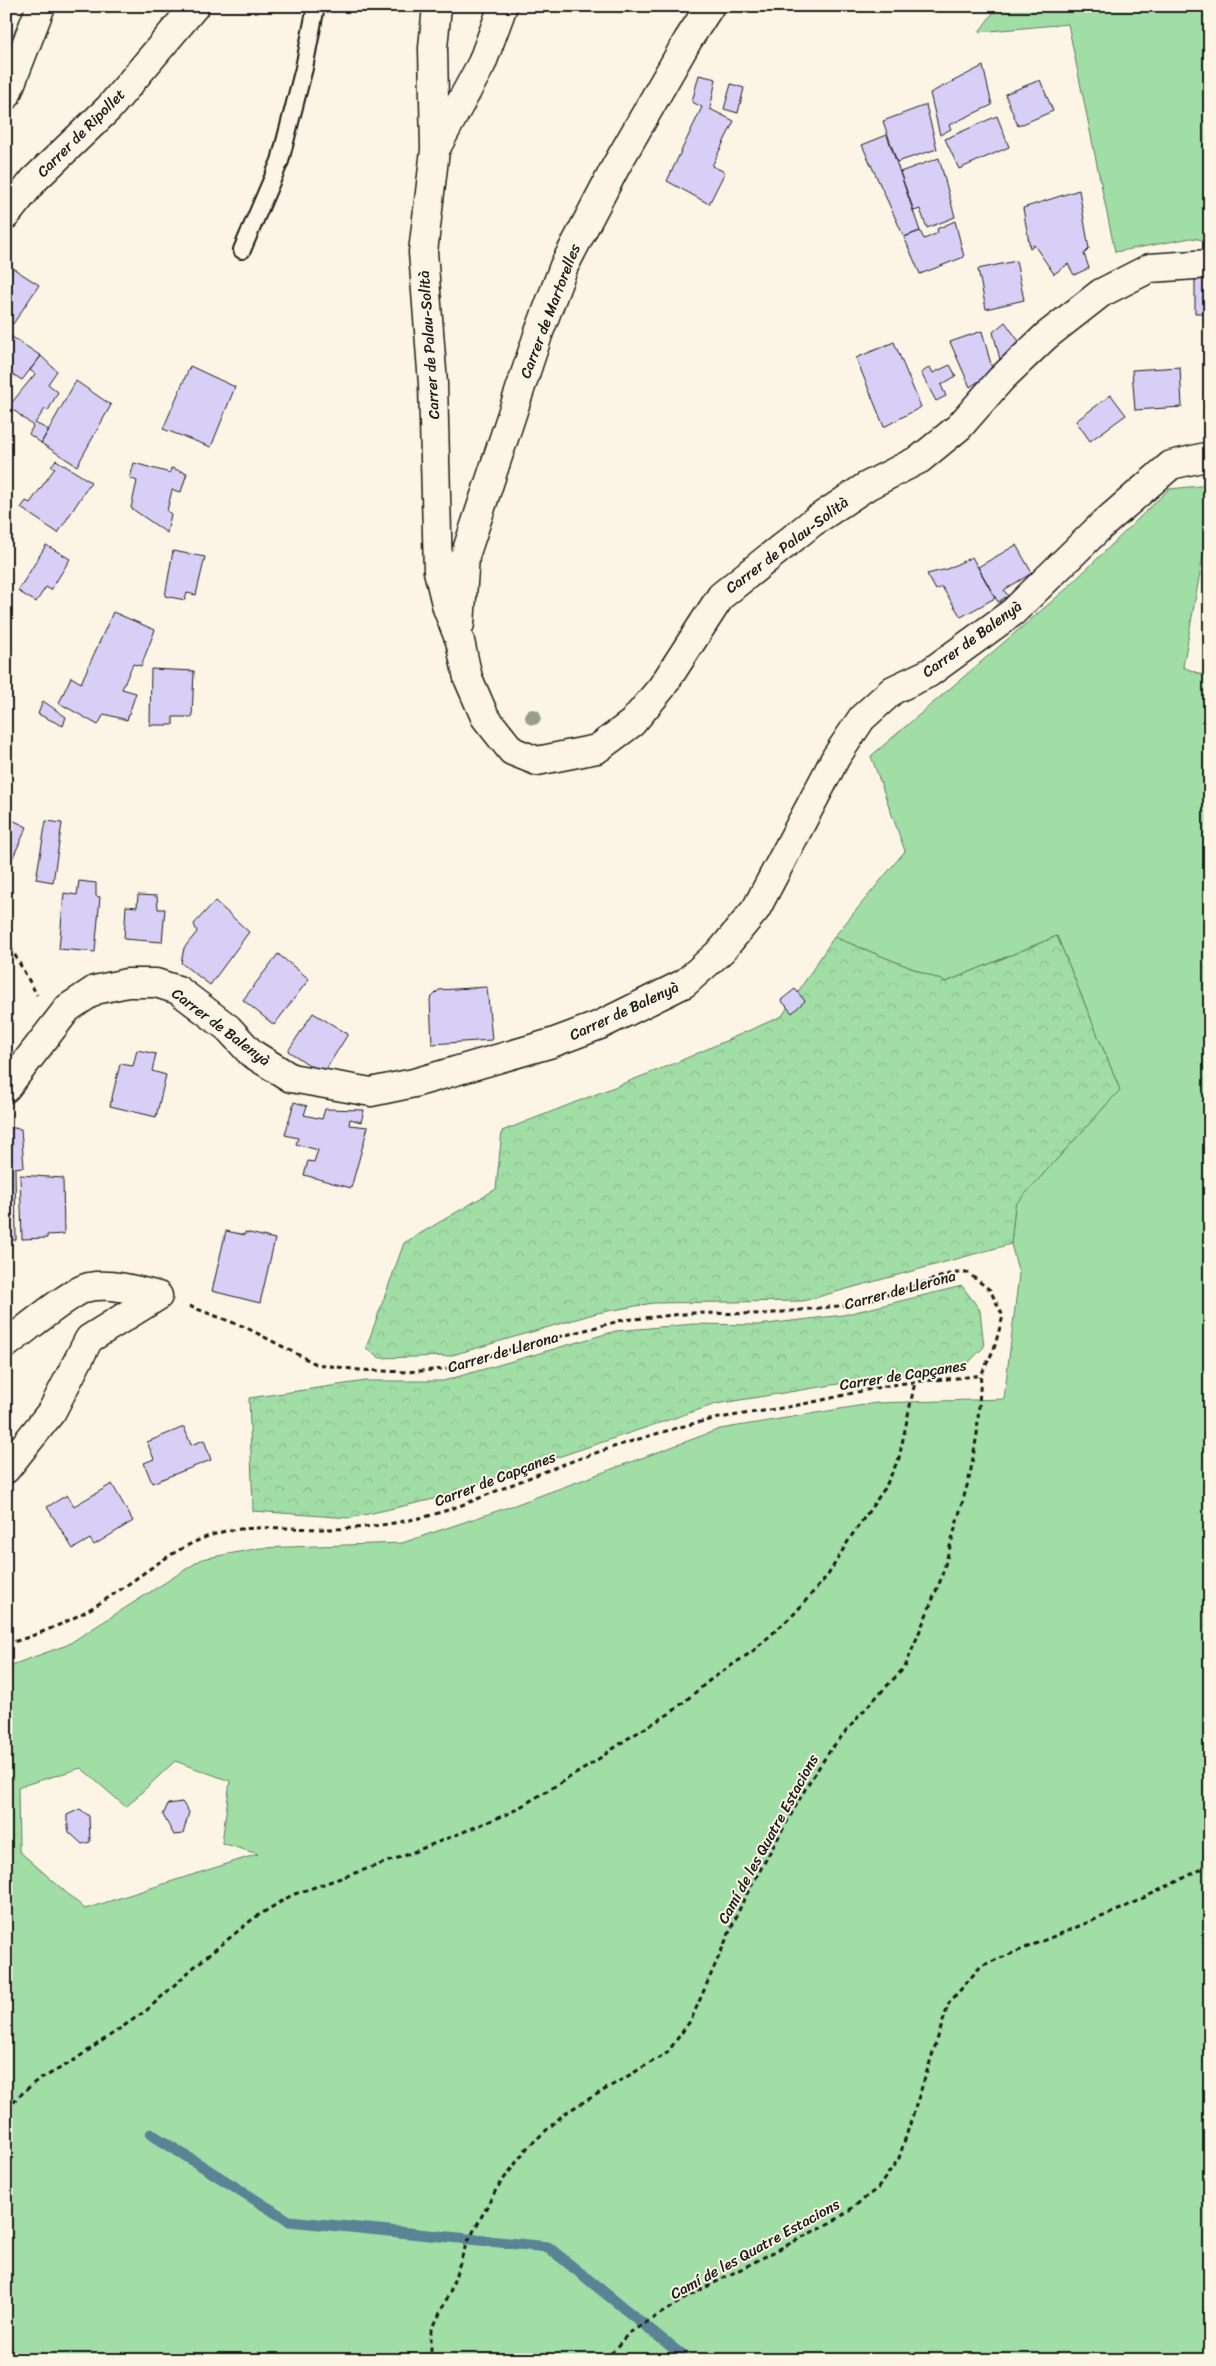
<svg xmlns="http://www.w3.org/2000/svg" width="1216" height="2366" viewBox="0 0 1216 2366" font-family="Sriracha,sans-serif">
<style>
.grass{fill:#a1dea6;stroke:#5e7d61;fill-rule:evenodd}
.forest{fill:url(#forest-crowns);stroke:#5e7d61}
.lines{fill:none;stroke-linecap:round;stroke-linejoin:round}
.stream{stroke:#5a8395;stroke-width:11}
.building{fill:#d8cff7;stroke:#1c1c1c}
.service-casing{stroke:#1c1c1c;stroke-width:20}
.minor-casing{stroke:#1c1c1c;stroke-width:31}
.path{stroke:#1c1c1c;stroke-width:3;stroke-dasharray:5 4;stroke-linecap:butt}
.service{stroke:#fcf5e5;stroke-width:16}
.minor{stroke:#fcf5e5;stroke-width:28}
.tree{fill:#979e8d}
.labels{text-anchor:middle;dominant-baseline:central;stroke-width:4;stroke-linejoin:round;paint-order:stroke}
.street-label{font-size:15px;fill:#1c1c1c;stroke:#fcf5e5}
</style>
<defs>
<pattern id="forest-crowns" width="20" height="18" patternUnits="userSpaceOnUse" patternTransform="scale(1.25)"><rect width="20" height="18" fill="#a1dea6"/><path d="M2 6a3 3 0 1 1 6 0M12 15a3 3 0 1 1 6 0" fill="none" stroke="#8abe8e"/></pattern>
</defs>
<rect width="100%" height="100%" fill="#fcf5e5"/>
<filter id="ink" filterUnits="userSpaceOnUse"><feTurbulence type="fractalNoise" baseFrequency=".02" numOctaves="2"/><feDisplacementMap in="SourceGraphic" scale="10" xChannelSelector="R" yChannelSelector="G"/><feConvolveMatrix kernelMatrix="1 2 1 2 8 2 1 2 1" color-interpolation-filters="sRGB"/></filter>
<g filter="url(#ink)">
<path class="grass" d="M998,6H1210V241L1191,238L1115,252L1068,24L979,32Z
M1210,485V517L1183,667L1210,678V2360H6V1667L67,1645L202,1559L260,1548L402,1543L512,1506L720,1429L876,1403L1004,1399L1019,1274L1011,1244L1015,1205L1120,1090L1057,936L946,982L834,937L905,851L871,756L1064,591L1169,489ZM175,1761L230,1781L222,1843L258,1854L85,1909L19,1851L18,1787L81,1768L126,1807Z"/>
<path class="forest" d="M1057,936L1120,1090L1015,1205L1011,1244L803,1301L653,1303L597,1313L449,1356L380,1358L366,1348L404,1243L496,1189L502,1131L673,1064L782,1016L834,937L946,982Z
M962,1286L980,1310L984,1347L964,1367L893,1375L716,1404L430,1500L350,1518L253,1511L249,1398L366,1381H443L616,1331L693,1324L758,1325L843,1315Z"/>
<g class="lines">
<path class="stream" d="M151,2134L289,2221L548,2247L688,2360"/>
</g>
<path class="building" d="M983,66L992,105L949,125L951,129L940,135L930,93Z
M699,75L716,79L710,109L734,121L712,166L725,172L709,204L667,181L702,107L692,102Z
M1040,80L1053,111L1018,126L1005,94Z
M731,84L744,88L738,113L724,109Z
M926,105L937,149L897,162L883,121Z
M997,116L1009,147L959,169L945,139Z
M887,135L920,231L904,237L862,145Z
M939,158L955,217L927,228L920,209L914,211L900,172Z
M1079,190L1089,249L1084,254L1089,268L1074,275L1068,264L1054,274L1034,245L1030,248L1023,208Z
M955,221L964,257L920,274L904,237L920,231L924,239L938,233L937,229Z
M1016,261L1024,300L986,309L978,269Z
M8,265L39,285L13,324L6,319Z
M1208,279H1210V313H1195V280Z
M1005,322L1021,344L1001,363L993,332Z
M982,331L993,372L970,387L950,342Z
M6,333L41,356L22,380L6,370Z
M894,342L921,407L884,427L856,358Z
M41,356L57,371L48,384L58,392L48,411L45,409L35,423L49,430L41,443L29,434L33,426L9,406L35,374L30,370Z
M950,365L956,376L941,385L946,396L936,401L921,373L930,367L933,373Z
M190,366L235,387L211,447L163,429Z
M1180,367L1182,407L1135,410L1132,370Z
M76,381L111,405L77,466L41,443Z
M1111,395L1126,415L1090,441L1076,421Z
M56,460L91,482L58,533L21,508L26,501L30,503L55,468L51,466Z
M134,463L170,473L171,468L187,473L181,492L172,490L167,511L171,514L167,533L131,508L137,481L130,478Z
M46,545L70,559L51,590L46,587L36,602L18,591Z
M1016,545L1032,573L1004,590L1008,596L998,602L978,567Z
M173,551L205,557L196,595L187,593L185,600L165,596Z
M972,557L995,598L961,617L942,587L936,590L927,574L947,569Z
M113,612L155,630L141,666L133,664L122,689L136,693L127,720L104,714L98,725L59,703L71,677L81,683Z
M151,669L194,671L192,717H173V725H150Z
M43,701L66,717L63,726L38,714Z
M6,817L27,827L6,872Z
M46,821L62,823L53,882L36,879Z
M79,881L96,883V896L100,897L95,952L59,949L64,893L77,895Z
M138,895L157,896L158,909H165L162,942L124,939L126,906L137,907Z
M215,901L249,932L210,985L181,963L184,948L197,932L194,924Z
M278,954L309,979L274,1025L243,1000Z
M487,987L492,1040L432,1044L430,999L439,990Z
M795,989L805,1001L792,1013L781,1000Z
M313,1013L348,1034L323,1074L288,1051Z
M137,1050L156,1054L152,1071L166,1075L156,1117L110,1106L120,1064L133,1066Z
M294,1102L307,1106L304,1115L322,1119L325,1109L364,1110L361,1122L350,1119L349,1125L368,1127L351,1188L304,1175L308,1161L314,1162L318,1150L296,1144L298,1138L285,1135Z
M6,1127L21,1129L24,1167L15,1168L16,1240H9L6,1272Z
M20,1175L63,1178L64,1234L47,1235V1238L22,1239Z
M226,1231L245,1235V1232L275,1239L260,1303L212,1291Z
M184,1427L191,1445L204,1440L211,1460L152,1483L144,1463L154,1459L147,1442Z
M112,1484L133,1521L94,1545L90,1539L73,1549L47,1507L67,1495L74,1506Z
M182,1802L189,1812L183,1834L174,1835L163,1815L168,1804Z
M80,1809L89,1816L90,1842L82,1844L69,1832L67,1821V1815Z"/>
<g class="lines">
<g class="service-casing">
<path id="service" d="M242,250L280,161L304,68L316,6"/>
</g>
<g class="minor-casing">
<path id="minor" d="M503,6L482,63L435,150L423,252L433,384L438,571L447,608L460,641L468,678L485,717L512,751L537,761L597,749L632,723L662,687L721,596L813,522L867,486L920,459L959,427L1001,379L1046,336L1101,293L1150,268L1210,264
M6,96L41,6
M435,148L433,48L437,6
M6,215L34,180L109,108L195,6
M460,624L465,556L539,332L564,266L616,166L688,40L710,6
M6,1088L68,1008L95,990L127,983H156L178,990L228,1028L251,1053L291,1078L371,1092L414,1083L552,1043L600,1025L685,983L722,950L756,909L836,757L862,718L893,690L929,673L1013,612L1102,525L1171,465L1210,456
M6,1344C23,1332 72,1290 89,1287C112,1283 136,1290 158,1296
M6,1469L52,1411L89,1339L158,1296"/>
</g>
<path class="path" d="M6,939L37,995
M189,1306L245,1327L316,1364L359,1370L406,1372L446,1369L498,1353L623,1320L694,1313L765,1314L847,1305L866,1302L952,1273H968L990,1290L1003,1316L994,1349L981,1375L977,1434L970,1475L941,1579L905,1667L866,1708L831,1749L808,1784L744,1899L691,2020L667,2053L565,2113L527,2148L497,2188L466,2245L450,2292L431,2332V2360
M6,1644C39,1635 71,1621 100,1603C139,1579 171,1548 215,1534C245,1524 295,1529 328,1529C360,1529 393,1524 424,1517C460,1508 492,1492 526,1479C575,1459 626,1442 677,1428C717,1416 758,1413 798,1405C837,1398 875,1386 914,1382C937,1379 958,1379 981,1375
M6,2108L35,2082L70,2063L147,2010L194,1967L254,1918L292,1895L401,1857L510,1813L587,1767L627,1739L672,1712L710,1680L753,1651L794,1614L828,1575L850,1538L885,1488L899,1458L915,1382
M605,2360L629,2333L689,2296L839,2218L878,2188L899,2158L949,2003L981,1966L1121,1909L1210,1865"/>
<use href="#service" class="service"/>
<use href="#minor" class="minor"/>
</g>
<circle class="tree" cx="533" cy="717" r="8"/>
</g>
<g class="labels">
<g class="street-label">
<text transform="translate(81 133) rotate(-45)">Carrer de Ripollet</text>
<text transform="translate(550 311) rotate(-69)">Carrer de Martorelles</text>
<text transform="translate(429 345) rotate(-94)">Carrer de Palau-Solità</text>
<text transform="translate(787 545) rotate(-37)">Carrer de Palau-Solità</text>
<text transform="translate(972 639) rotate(-36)">Carrer de Balenyà</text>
<text transform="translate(624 1011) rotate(-25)">Carrer de Balenyà</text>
<text transform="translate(221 1027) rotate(37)">Carrer de Balenyà</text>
<text transform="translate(900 1290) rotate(-15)">Carrer de Llerona</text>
<text transform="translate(503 1352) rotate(-16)">Carrer de Llerona</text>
<text transform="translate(903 1375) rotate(-9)">Carrer de Capçanes</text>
<text transform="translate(495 1479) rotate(-21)">Carrer de Capçanes</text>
<text transform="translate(768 1839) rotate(-61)">Camí de les Quatre Estacions</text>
<text transform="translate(755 2249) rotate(-29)">Camí de les Quatre Estacions</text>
</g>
</g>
<rect width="1216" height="2366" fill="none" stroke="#fcf5e5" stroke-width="25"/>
<rect x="12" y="12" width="1191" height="2341" fill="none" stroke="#1c1c1c" stroke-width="2" filter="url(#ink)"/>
</svg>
